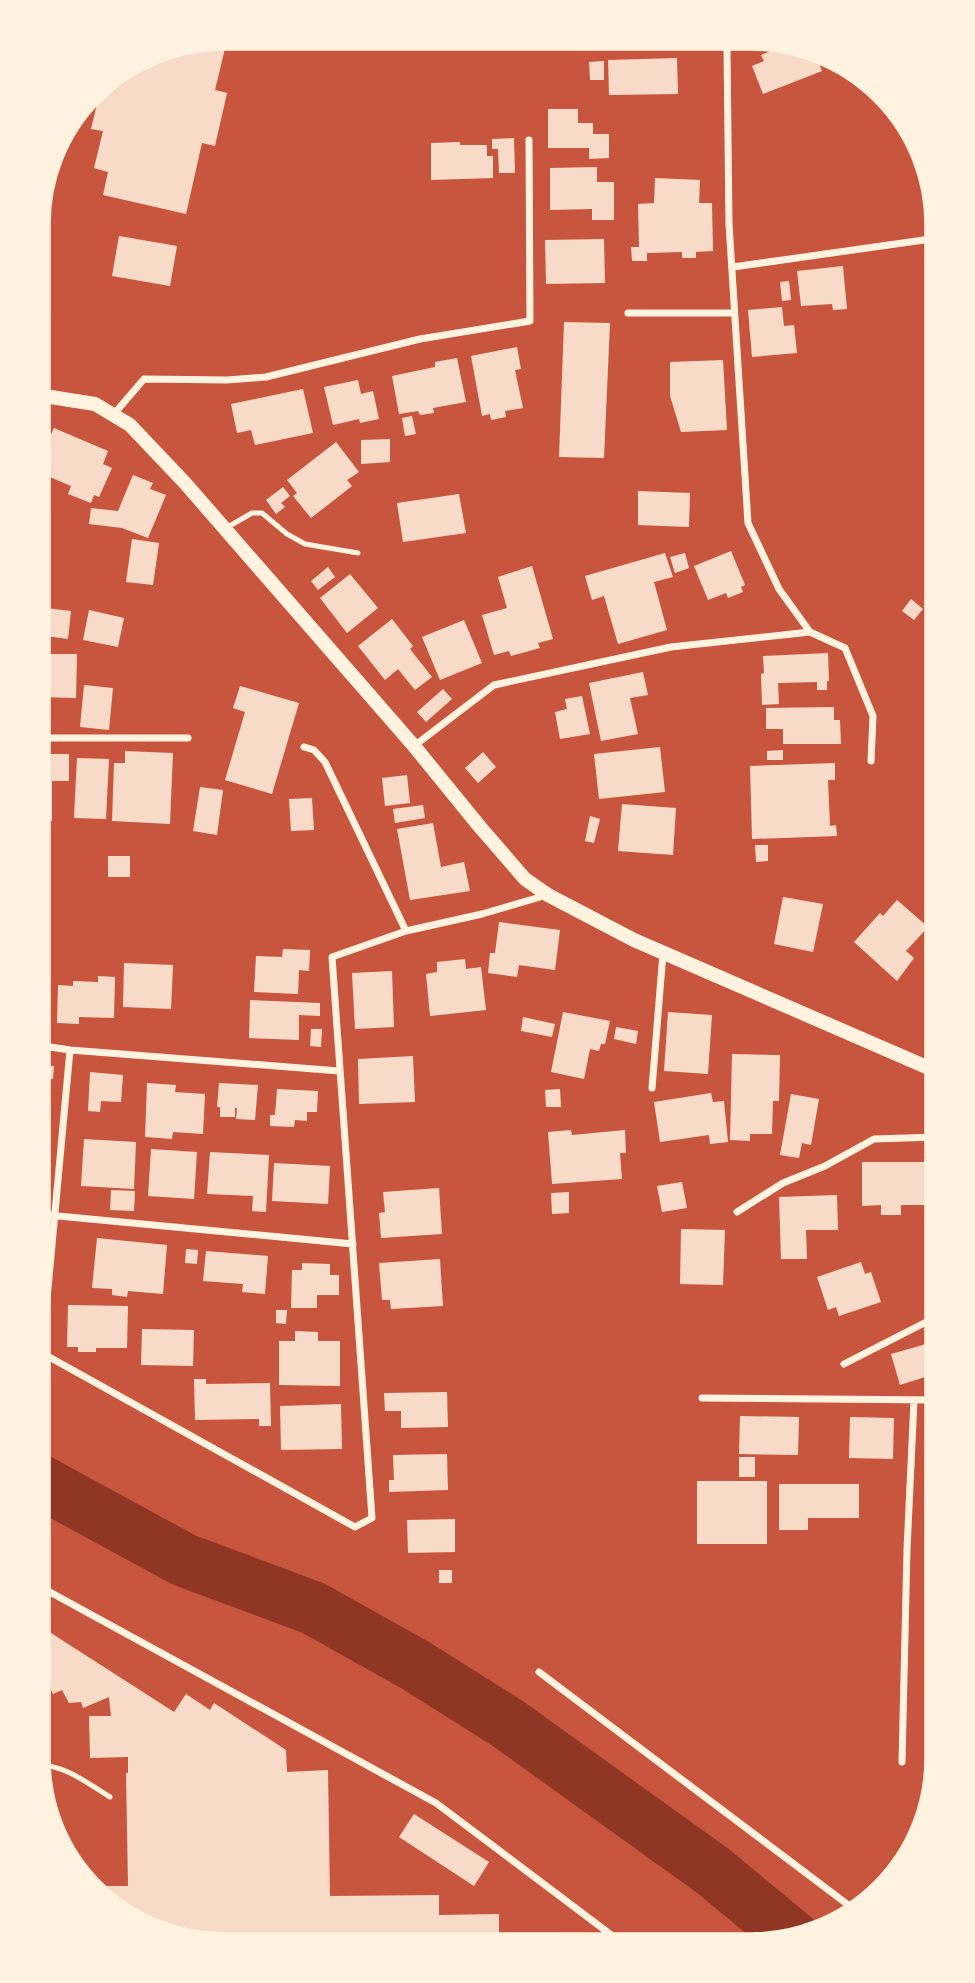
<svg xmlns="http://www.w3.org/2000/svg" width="975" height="1983" viewBox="0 0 975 1983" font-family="'Varela Round',sans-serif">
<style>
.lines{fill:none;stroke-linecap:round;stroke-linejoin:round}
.river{stroke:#8f3625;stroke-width:54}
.building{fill:#f7dbc8}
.service{stroke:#fff3e0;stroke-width:5}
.minor{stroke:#fff3e0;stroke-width:7}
.secondary{stroke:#fff3e0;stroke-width:14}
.rim{fill:none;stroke:#fff3e0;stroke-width:3.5}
</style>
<rect width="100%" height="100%" fill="#c8553d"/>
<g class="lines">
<path class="river" d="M37,1480L184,1560L313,1608L415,1665L507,1723L713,1871L795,1939"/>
</g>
<path class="building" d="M219,38L227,40L215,90L227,93L215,146L202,143L186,214L103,195L108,172L94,168L103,131L91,129L102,83L153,51Z
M612,39H637V46L612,47Z
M788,41L816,55L822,71L763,94L752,66L764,61L761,55L778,48L776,45Z
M677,58L678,94L609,95L608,60Z
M604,61V80H590L589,62Z
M548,109H578V123H593V134H609V158L589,159V148H548Z
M514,138L515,173H499L498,149H492V139Z
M460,142V145H487V156H493V178L431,180V143Z
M597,167V182H614V220H592V209L550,210V168Z
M655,178L700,180L699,203H712L713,251L696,252V258H682V252L647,253V261H632L631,247H639L638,204L654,203Z
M119,236L177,246L170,286L112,276Z
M604,239L605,283L546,284L545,240Z
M843,266L847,309L833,310L832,304L801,306L797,271Z
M789,281L791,300L782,301L780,282Z
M782,307L784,326L794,325L797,353L752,357L748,310Z
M564,322L610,323L604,458L559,457Z
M517,347L521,369L515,370L523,408L505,411L506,417L491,420L490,414L482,416L471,356Z
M457,358L466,402L433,408L434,413L420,415L418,411L399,414L392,376L435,367V362Z
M723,360L727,430L681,432L670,396V362Z
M358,380L361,394L373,391L379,419L360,423L359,419L333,425L324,387Z
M303,389L313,433L255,445L251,430L237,433L231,404Z
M412,416L416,434L405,436L402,418Z
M54,428L108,451L103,464L112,468L99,497L94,495L91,503L68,494L71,486L38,472V437L41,430L51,434Z
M390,439V462L361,464V440Z
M336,442L359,472L347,480L352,486L311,518L293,496L297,493L287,480Z
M133,475L153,483L150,489L166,495L148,538L122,528L89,524L91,508L118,511Z
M283,487L290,496L281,503L285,507L276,514L266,500Z
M638,491L690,493L689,527L638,525Z
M459,494L466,533L403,542L397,503Z
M132,539L159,543L153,585L126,582Z
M731,551L745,585L741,587L743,592L728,598L726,593L708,600L694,566Z
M665,553L673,577L654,582L667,630L618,644L604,596L592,600L585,576Z
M685,553L689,568L675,573L670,557Z
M532,566L553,639L538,643L540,648L511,656L509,651L494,655L482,615L507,608L498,577Z
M328,567L335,577L318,590L311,581Z
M350,574L378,608L347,633L320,598Z
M911,599L923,609L914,620L902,611Z
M38,607L71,611L68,639L38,635Z
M89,610L124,618L118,647L83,640Z
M392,619L413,646L410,649L432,677L415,690L398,669L385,680L358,646Z
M464,620L482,663L440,680L422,637Z
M828,653L829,681H827V690H817V682L778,683L779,704L762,705L761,674L764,673L763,656Z
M38,654H77L76,698L38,697Z
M643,672L648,695L630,698L638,734L601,741L589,683Z
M84,685L113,688L109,730L80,727Z
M240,686L299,703L272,794L225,780L245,712L233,708Z
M443,689L452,699L426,722L417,712Z
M582,696L590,734L560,739L555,712L567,709L565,699Z
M834,707V720H840L841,744H783V729H766V708Z
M660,747L665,792L599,799L594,754Z
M783,750V760H767V751Z
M125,751L173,753L170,824L112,821L114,763H125Z
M483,752L496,767L478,783L465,768Z
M38,754H69V781H52V821H38Z
M77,758L109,759L106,819L74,818Z
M835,763V780H828L830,826L836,825L837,836L752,839L750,766Z
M407,775L410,803L385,806L382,778Z
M200,787L223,790L217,835L193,831Z
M312,798L314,830L291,831L289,799Z
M622,804L676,808L673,855L618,851Z
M423,805L425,818L395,823L393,809Z
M590,816L600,819L594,843L585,841Z
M433,823L441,867L464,862L470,891L410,900L397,829Z
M755,845H768V861L756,862Z
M108,856H130V877H108Z
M783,897L823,904L813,952L774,944Z
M897,900L928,927L906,951L914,958L897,981L854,942L880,913L883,916Z
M499,922L560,930L555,970L519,965L517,977L488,973L490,953H495Z
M283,949L310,950L309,971L299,970L298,994L254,992L256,956L282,957Z
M933,950H938V987L929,986Z
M465,959L466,969L481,967L486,1010L430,1016L426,974L437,972V962Z
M124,963L173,965L171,1009L123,1007Z
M392,971L394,1027L355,1029L352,973Z
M98,976L115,977L114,1018L79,1017V1024L57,1023L58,985L73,986V981L98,982Z
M38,987H48L47,1023H37Z
M250,1000L320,1003V1016L299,1015V1040L249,1038Z
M563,1012L610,1021L605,1044H601L599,1051L590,1049L584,1079L551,1072Z
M668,1012L712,1015L708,1074L664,1071Z
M523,1017L555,1024L552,1037L521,1031Z
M616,1027L638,1031L636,1044L614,1039Z
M311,1029H322L321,1047L310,1046Z
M732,1054L780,1055L779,1101H773L772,1134H750V1141L730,1140Z
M413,1056L415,1102L359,1104L358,1059Z
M37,1058H48L47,1066H54L53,1079H47L45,1102H37Z
M90,1072L123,1075L121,1102L101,1101L100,1112L88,1111Z
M147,1083L176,1085L175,1092L205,1094L203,1134L173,1132L172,1139L145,1137Z
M219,1083L258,1085L255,1120L236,1119L237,1108H235V1117H220V1107H217Z
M277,1089L318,1091L317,1112H307V1121L295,1120L294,1127L270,1126V1115H275Z
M560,1089L561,1107H546L545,1090Z
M711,1093L713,1102L724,1101L728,1142L710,1144L709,1135L660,1142L654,1102Z
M791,1094L819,1099L811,1145L802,1143L799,1158L780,1155Z
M571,1130L572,1135L625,1130L626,1153H620L622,1179L552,1184L548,1132Z
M37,1132H42L39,1174H37Z
M84,1139L136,1142L134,1189L81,1186Z
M151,1149L197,1152L194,1199L148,1196Z
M210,1152L269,1155L266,1212L252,1211L253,1196L207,1194Z
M862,1162H933V1205H901V1215H881V1205L862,1206Z
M274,1163L330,1166L328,1204L272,1201Z
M682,1182L687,1208L662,1212L657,1186Z
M439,1188L442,1234L381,1238L379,1213L385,1212L383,1192Z
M111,1190L135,1191L134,1211L110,1210Z
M569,1192V1213L552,1214L551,1193Z
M837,1195L838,1230H806L807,1259H781L779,1197Z
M681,1229L725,1230L723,1285L680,1284Z
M97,1238L167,1245L163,1294L128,1291L127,1297L112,1295V1289L92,1288Z
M186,1249L198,1250L197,1264L185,1263Z
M206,1251L268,1256L265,1294L242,1292L243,1284L203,1281Z
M440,1259L443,1306L391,1309L390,1300H382L379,1263Z
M861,1262L865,1274L871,1272L881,1302L839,1316L836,1307L828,1310L817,1277Z
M302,1263L330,1264V1275H339V1295H317V1308H291L292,1270H302Z
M68,1305L128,1306L127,1348H96V1352H78V1347H67Z
M276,1310H287L286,1324L276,1323Z
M142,1329L194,1330L193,1366L141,1365Z
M295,1331L318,1332V1341H340V1386L279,1385V1341H295Z
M933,1342L938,1360V1373L900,1385L891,1354Z
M194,1379H206V1384L270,1383L271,1426H259V1419L195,1420Z
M447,1392L448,1427L401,1428V1411H385L384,1393Z
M341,1404L342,1449L281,1450L280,1406Z
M740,1416L799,1417L798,1455L739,1454Z
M850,1417L894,1418L893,1459L849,1458Z
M931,1430H938V1467H931Z
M447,1454L448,1490L389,1492V1480H394L393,1455Z
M739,1457H755V1477H739Z
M697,1481H767V1544H697Z
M779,1484H859V1518H808V1530H779Z
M455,1519V1552L408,1553L407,1520Z
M439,1570H452V1583H439Z
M37,1624L174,1712L186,1694L210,1710L214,1703L286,1750L287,1772L328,1770L330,1896L439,1895V1915L499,1914V1945H200L101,1900L92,1886H128L126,1773H128V1757L90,1758L89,1716H111L109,1697L83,1708L81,1702L69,1703L62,1690L53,1694L46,1680L37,1682Z
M414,1814L489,1862L474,1886L399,1837Z"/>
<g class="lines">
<path class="service" d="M226,528L252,513H262L287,534L305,544L358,553
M38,1765C65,1765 87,1783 110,1797"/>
<path class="minor" d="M733,267L938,238
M628,313H733
M114,414L144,379L227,380L266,377L420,339L530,321L529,140
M810,632L845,648L873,716L871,761
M38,738H188
M414,746L494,685L671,647L810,632L779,589L748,523L729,224L727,50L718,40
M304,747L314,750L325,762L406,931
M37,1045L70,1050L339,1071
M70,1050L42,1353L355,1527L372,1518L332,957L406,931L482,914L547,895
M652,1088L663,953
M737,1212L783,1183L825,1166L874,1139L938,1137
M37,1214L353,1244
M844,1364L938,1316
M702,1398L938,1400
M37,1585L436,1803L626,1946
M539,1672L851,1907
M902,1762L907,1550L914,1400"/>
<path class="secondary" d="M38,395L95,404L130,425L185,483L414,746L480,827L525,879L548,895L634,940L938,1072"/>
</g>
<path d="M0 0H975V1983H0ZM224 49H751A175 175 0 0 1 926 224V1759A175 175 0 0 1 751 1934H224A175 175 0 0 1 49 1759V224A175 175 0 0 1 224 49Z" fill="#fff3e0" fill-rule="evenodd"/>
<path class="rim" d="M224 49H751A175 175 0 0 1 926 224V1759A175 175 0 0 1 751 1934H224A175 175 0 0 1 49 1759V224A175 175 0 0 1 224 49Z"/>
</svg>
